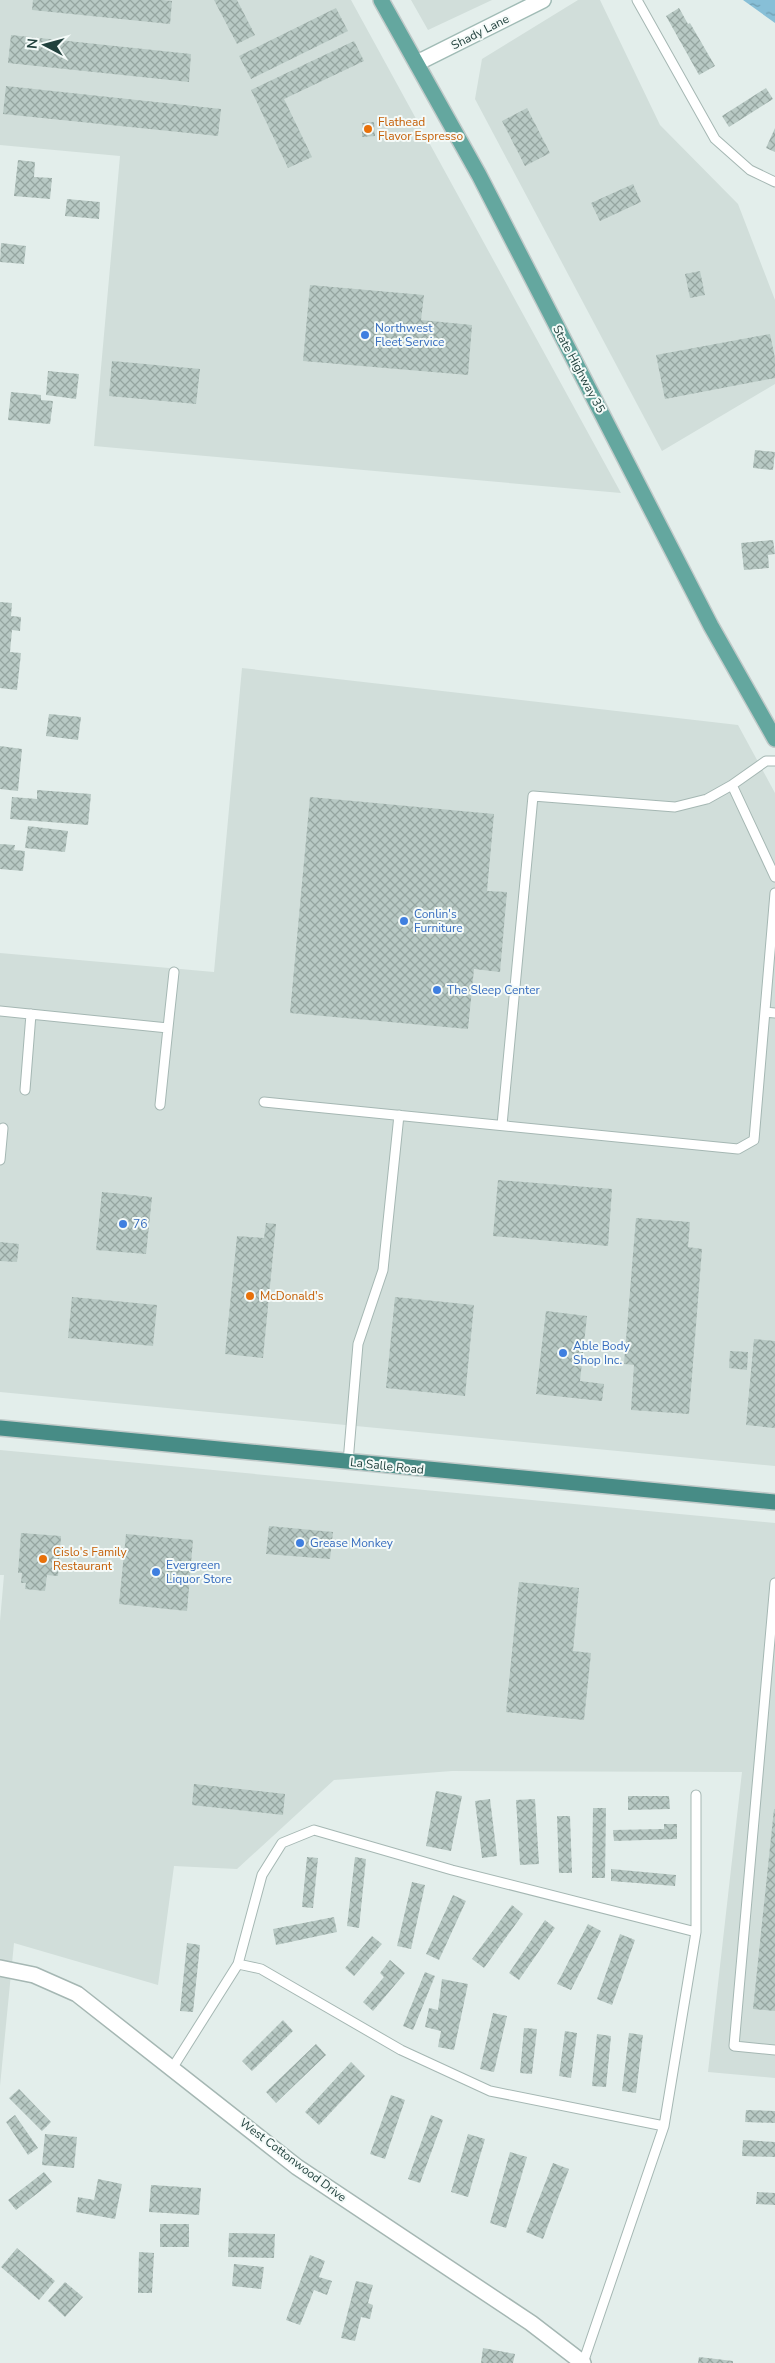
<svg xmlns="http://www.w3.org/2000/svg" width="775" height="2363" viewBox="0 0 775 2363" font-family="'Nunito Sans',sans-serif">
<style>
.built{fill:#d1deda}
.water{fill:url(#water-ripples)}
.building{fill:url(#building-cross-hatch)}
.lines{fill:none;stroke-linecap:round;stroke-linejoin:round}
.service-casing{stroke:#a5b7b3;stroke-width:11}
.minor-casing{stroke:#a5b7b3;stroke-width:18}
.secondary-casing{stroke:#a0bbb5;stroke-width:18}
.primary-casing{stroke:#c1cac9;stroke-width:18}
.trunk-casing{stroke:#c1cac9;stroke-width:18}
.service{stroke:#fff;stroke-width:9}
.minor{stroke:#fff;stroke-width:15}
.secondary{stroke:#fff;stroke-width:15}
.primary{stroke:#64a79f;stroke-width:15}
.trunk{stroke:#478c86;stroke-width:15}
.food-dot{fill:#e8710a;stroke:#f4faf8;stroke-width:2}
.shop-dot{fill:#3f7fe0;stroke:#f4faf8;stroke-width:2}
.labels{text-anchor:middle;dominant-baseline:central;stroke-width:4;stroke-linejoin:round;paint-order:stroke}
.street-label{font-size:12px;fill:#21413d;stroke:#f4faf8}
.food-label{font-size:12px;fill:#c56008;stroke:#f4faf8;text-anchor:start}
.shop-label{font-size:12px;fill:#366cbe;stroke:#f4faf8;text-anchor:start}
</style>
<defs>
<pattern id="water-ripples" width="26" height="14" patternUnits="userSpaceOnUse" patternTransform="scale(1.25)"><rect width="26" height="14" fill="#87bfd7"/><path d="M2 4q2-2 4 0t4 0M15 11q2-2 4 0t4 0" fill="none" stroke="#6e9db0"/></pattern>
<pattern id="building-cross-hatch" width="8" height="8" patternUnits="userSpaceOnUse" patternTransform="scale(1.25)"><rect width="8" height="8" fill="#b8c9c4"/><path d="M0 0l8 8M0 8l8-8" fill="none" stroke="#95a5a0"/></pattern>
</defs>
<rect width="100%" height="100%" fill="#e3eeeb"/>
<path class="built" d="M0,0H351L621,493L94,446L120,156L0,145Z
M411,0H492L428,30Z
M578,0H600L660,125L738,204L775,300V384L662,451L475,99L482,59Z
M242,668L738,725L775,793V1466L0,1392V953L214,972Z
M0,1450L775,1523V2078L708,2072L742,1772L452,1771L334,1780L237,1869L174,1866L158,1985L14,1943L0,2086V1621L4,1575H0Z"/>
<path class="water" d="M743,0H775V23Z"/>
<path class="building" d="M33,0H163L172,1L170,24L32,10Z
M214,0H237L255,35L237,44Z
M336,8L348,31L251,79L239,56Z
M679,8L688,24L690,23L715,66L699,75L666,16Z
M11,35L191,54L189,82L8,63Z
M354,41L364,61L284,99L312,157L288,168L251,90Z
M6,86L221,109L218,136L3,114Z
M766,88L773,99L729,127L722,116Z
M527,108L550,153L525,166L502,121Z
M374,122L375,136L362,137V123Z
M775,128V152L766,148Z
M18,160L35,162L34,177L52,178L50,199L14,196Z
M633,184L641,202L600,221L591,203Z
M67,199L100,202L99,219L65,216Z
M1,243L26,246L24,264L0,262Z
M700,271L705,295L690,298L685,274Z
M310,285L424,295L421,320L472,325L468,375L303,361Z
M770,334L775,358V378L665,399L656,355Z
M112,361L200,369L196,404L109,396Z
M48,371L79,374L76,399L46,395Z
M11,392L41,395V400L53,401L50,424L8,420Z
M755,450L775,452L773,470L753,468Z
M773,540L775,554L768,555L769,568L744,570L741,543Z
M0,602L12,603L11,616L21,617L20,631L12,630L10,652L21,653L17,690L0,688Z
M49,714L81,717L78,740L46,736Z
M0,746L22,749L18,791L0,789Z
M37,790L91,794L88,825L10,819L12,797L37,799Z
M310,797L494,814L487,891L507,892L500,972L474,969L468,1029L290,1013Z
M28,826L68,831L65,852L25,848Z
M0,844L15,845L14,850L25,851L23,871L0,869Z
M498,1180L612,1189L608,1246L493,1236Z
M102,1192L152,1197L146,1254L96,1250Z
M636,1218L690,1222L688,1247L702,1249L689,1414L631,1410L634,1365L624,1364Z
M266,1223L276,1224L263,1358L225,1354L237,1236L264,1238Z
M0,1242L19,1244L17,1262L0,1261Z
M72,1297L157,1305L153,1346L68,1338Z
M395,1297L474,1305L465,1396L386,1388Z
M546,1311L587,1316L580,1381L604,1384L602,1401L536,1394Z
M754,1339L775,1341V1428L746,1425Z
M730,1351L748,1352L747,1370L729,1368Z
M269,1526L333,1532L330,1559L266,1554Z
M21,1533L61,1536L58,1576L47,1575L45,1591L25,1589L26,1583H21L22,1573H18Z
M126,1534L193,1540L187,1611L119,1604Z
M519,1582L579,1588L573,1651L591,1653L584,1720L506,1712Z
M194,1784L285,1794L283,1815L192,1805Z
M436,1791L462,1796L451,1851L426,1846Z
M628,1796H669L670,1809L628,1810Z
M490,1799L497,1856L482,1858L475,1801Z
M535,1799L539,1864L520,1865L516,1800Z
M593,1808H606L605,1878H592Z
M774,1809H775V2011L753,2009Z
M557,1816H570L572,1873H559Z
M664,1824H677V1839L614,1841L613,1830L664,1829Z
M307,1857L318,1858L313,1908L302,1907Z
M355,1857L366,1859L359,1928L347,1926Z
M611,1869L676,1875L675,1886L611,1881Z
M412,1882L425,1885L411,1949L397,1946Z
M453,1895L466,1901L439,1960L426,1954Z
M512,1905L523,1914L484,1968L472,1959Z
M334,1917L337,1932L276,1945L273,1929Z
M545,1920L555,1928L519,1980L509,1973Z
M588,1924L601,1931L571,1990L557,1984Z
M620,1934L635,1940L612,2005L597,1999Z
M372,1936L382,1944L354,1976L345,1968Z
M187,1943L200,1945L193,2012L180,2011Z
M390,1960L405,1973L373,2011L363,2002L384,1977L380,1973Z
M425,1972L435,1976L413,2030L403,2026Z
M442,1979L468,1984L454,2050L438,2047L441,2031L425,2027L429,2008L438,2010Z
M493,2013L507,2016L494,2072L480,2069Z
M283,2020L293,2031L252,2071L242,2061Z
M524,2028L537,2029L532,2074L520,2073Z
M565,2031L577,2033L571,2078L559,2076Z
M629,2033L643,2035L636,2093L622,2091Z
M597,2034L611,2036L606,2087L592,2086Z
M316,2044L326,2055L276,2103L266,2092Z
M351,2062L365,2076L319,2125L305,2112Z
M19,2089L51,2122L42,2131L9,2098Z
M391,2095L405,2100L385,2159L370,2154Z
M746,2110L775,2111V2123L745,2122Z
M15,2115L38,2148L28,2155L6,2122Z
M431,2115L443,2120L420,2183L408,2179Z
M45,2134L77,2137L74,2168L42,2165Z
M468,2134L485,2139L468,2197L451,2192Z
M743,2140L775,2142V2157L742,2156Z
M510,2152L527,2157L506,2228L490,2223Z
M553,2163L569,2169L543,2239L526,2232Z
M44,2172L52,2182L16,2210L8,2200Z
M98,2179L122,2184L115,2219L76,2212L78,2197L94,2200Z
M151,2185L201,2188L199,2215L149,2212Z
M757,2192L775,2193V2205L756,2204Z
M160,2224H189V2247H160Z
M229,2233L275,2234L274,2258L228,2257Z
M17,2248L55,2281L39,2300L1,2267Z
M139,2252L154,2253L152,2293H138Z
M310,2255L325,2261L319,2277L332,2281L327,2295L314,2290L300,2325L286,2320Z
M234,2264L264,2267L261,2289L232,2286Z
M356,2281L373,2285L368,2303L373,2305L370,2319L361,2317L355,2341L341,2338Z
M65,2282L83,2297L65,2317L48,2301Z
M483,2348L515,2354L513,2363H481Z
M699,2357L733,2361V2363H698Z"/>
<g class="lines">
<g class="service-casing">
<path id="service" d="M637,0L715,139L750,170L775,182
M775,761H766L732,785L775,877
M0,1011L168,1028L160,1105
M765,1012L775,1013
M168,1028L174,972
M25,1090L31,1014
M264,1102L738,1149L754,1140L775,893
M502,1125L533,796L675,807L707,799L732,785
M0,1160L3,1128
M348,1462L358,1344L383,1270L399,1115
M775,1583L734,2046L775,2050
M238,1964L261,1969L401,2050L490,2091L664,2126
M173,2067L238,1964L262,1875L282,1843L314,1830L452,1870L696,1932
M583,2363L664,2126L696,1932V1795"/>
</g>
<g class="minor-casing">
<path id="minor" d="M0,1968L34,1975L77,1994L297,2167L531,2323L583,2363"/>
</g>
<g class="secondary-casing">
<path id="secondary" d="M417,63L543,0"/>
</g>
<g class="primary-casing">
<path id="primary" d="M381,0L479,175L711,626L775,739"/>
</g>
<g class="trunk-casing">
<path id="trunk" d="M0,1428L775,1502"/>
</g>
<use href="#service" class="service"/>
<use href="#minor" class="minor"/>
<use href="#secondary" class="secondary"/>
<use href="#primary" class="primary"/>
<use href="#trunk" class="trunk"/>
</g>
<g class="food-dot">
<circle cx="368" cy="129" r="5"/>
<circle cx="250" cy="1296" r="5"/>
<circle cx="43" cy="1559" r="5"/>
</g>
<g class="shop-dot">
<circle cx="365" cy="335" r="5"/>
<circle cx="404" cy="921" r="5"/>
<circle cx="437" cy="990" r="5"/>
<circle cx="123" cy="1224" r="5"/>
<circle cx="563" cy="1353" r="5"/>
<circle cx="300" cy="1543" r="5"/>
<circle cx="156" cy="1572" r="5"/>
</g>
<g class="labels">
<g class="street-label">
<text transform="translate(480 32) rotate(-27)">Shady Lane</text>
<text transform="translate(579 369) rotate(62)">State Highway 35</text>
<text transform="translate(387 1466) rotate(6)">La Salle Road</text>
<text transform="translate(293 2160) rotate(37)">West Cottonwood Drive</text>
</g>
<g class="food-label">
<text x="378" y="122">Flathead<tspan x="378" dy="14">Flavor Espresso</tspan></text>
<text x="260" y="1296">McDonald's</text>
<text x="53" y="1552">Cislo's Family<tspan x="53" dy="14">Restaurant</tspan></text>
</g>
<g class="shop-label">
<text x="375" y="328">Northwest<tspan x="375" dy="14">Fleet Service</tspan></text>
<text x="414" y="914">Conlin's<tspan x="414" dy="14">Furniture</tspan></text>
<text x="447" y="990">The Sleep Center</text>
<text x="133" y="1224">76</text>
<text x="573" y="1346">Able Body<tspan x="573" dy="14">Shop Inc.</tspan></text>
<text x="310" y="1543">Grease Monkey</text>
<text x="166" y="1565">Evergreen<tspan x="166" dy="14">Liquor Store</tspan></text>
</g>
</g>
<g transform="translate(45 45) rotate(276)" stroke="#f4faf8" stroke-width="4" paint-order="stroke">
<path d="M0-4L9 19L0 12L-9 19Z" fill="#21413d"/>
<text y="-8" font-size="14" font-weight="bold" text-anchor="middle" fill="#21413d">N</text>
</g>
</svg>
